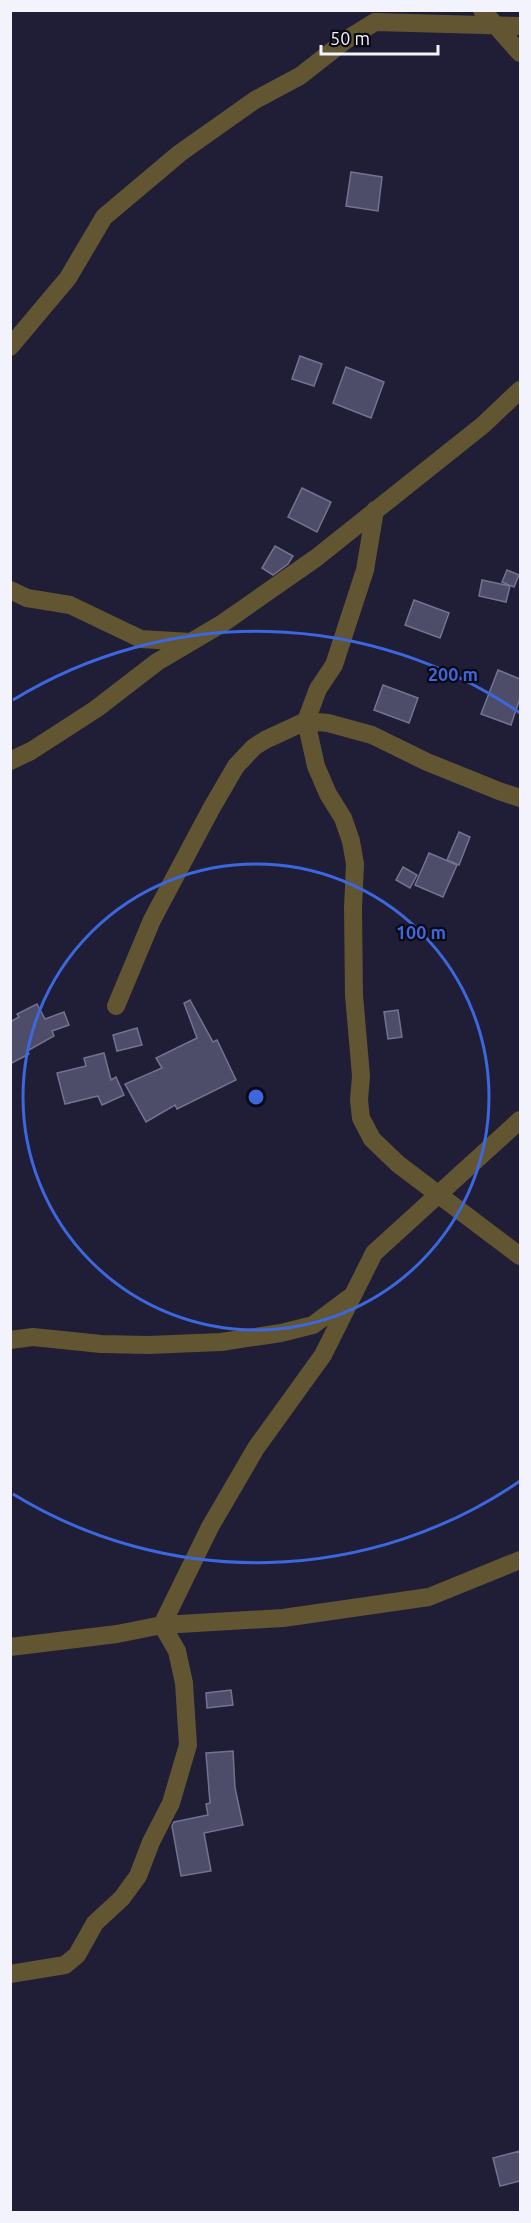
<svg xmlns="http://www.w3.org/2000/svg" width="531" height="2223" viewBox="0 0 531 2223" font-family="Ubuntu,sans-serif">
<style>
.building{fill:#4d4d69;stroke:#737391;stroke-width:1.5}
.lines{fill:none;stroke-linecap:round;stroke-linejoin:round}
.minor{stroke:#625531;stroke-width:18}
.ring{fill:none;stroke:#3d67de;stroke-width:3}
.centre{fill:#3d67de;stroke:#0a0914;stroke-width:3}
.ring-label{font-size:18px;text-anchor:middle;font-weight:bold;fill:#3d67de;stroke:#0a0914;stroke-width:4.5;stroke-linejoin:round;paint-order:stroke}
</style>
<rect width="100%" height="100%" fill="#1f1e36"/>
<path class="building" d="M351,172L382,177L378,211L346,206Z
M300,356L322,364L314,386L292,379Z
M346,367L384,382L371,418L333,403Z
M302,488L331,502L317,532L288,517Z
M275,546L293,556L288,564L273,575L262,568Z
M507,570L519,575L514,587L502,582Z
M482,580L510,586L506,602L479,596Z
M414,600L449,613L440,638L405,625Z
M498,670L520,679V698L511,725L481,714Z
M383,685L418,698L409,723L374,710Z
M459,832L470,837L459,865L447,860Z
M429,853L457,865L443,897L415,885Z
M403,867L417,875L410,888L396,880Z
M190,1000L213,1042L217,1040L236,1080L177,1109L175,1105L146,1122L125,1084L162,1068L156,1058L197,1038L184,1003Z
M37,1004L45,1019L64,1012L69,1025L52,1031L54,1036L27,1051L29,1054L10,1064V1022L19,1017L17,1014Z
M398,1010L402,1037L388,1039L384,1012Z
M137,1028L142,1045L117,1051L113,1035Z
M104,1053L111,1080L116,1077L124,1095L102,1105L98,1096L65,1104L57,1073L86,1066L84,1058Z
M231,1690L233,1705L207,1708L206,1693Z
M233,1751L235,1788L243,1825L204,1833L211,1871L181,1876L172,1826L174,1822L208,1815L206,1804L210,1803L206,1753Z
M520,2151V2181L500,2186L493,2158Z"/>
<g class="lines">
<path class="minor" d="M482,10L520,53
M10,347L68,278L104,217L180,153L255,100L300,76L346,40L375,22L520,26
M375,510L365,570L334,665L318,689L306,721L316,766L328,794L343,818L351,841L355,864L353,908L354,995L361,1076L359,1100L361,1118L372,1139L398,1164L520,1256
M10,590L27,598L70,605L141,639L191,642
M10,761L31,751L96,709L157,662L223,623L316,558L483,425L520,390
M116,1006L152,920L211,809L236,766L254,747L265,740L306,721L328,723L372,735L427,762L499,791L520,798
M10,1340L33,1337L101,1344L148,1345L221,1342L281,1333L313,1325L349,1298
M10,1647L117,1634L162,1625L210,1527L256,1448L323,1355L374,1253L520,1120
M10,1974L65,1965L77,1955L95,1923L122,1898L138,1876L151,1842L171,1803L188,1745L184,1683L177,1651L162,1625L283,1618L429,1597L520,1560"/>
</g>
<g class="ring">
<circle cx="256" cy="1097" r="233"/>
<path d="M520 1481A466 466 0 0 1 13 1494M13 700A466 466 0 0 1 520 713"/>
</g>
<circle cx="256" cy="1097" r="9" class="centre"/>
<g class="ring-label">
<text x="453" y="681">200 m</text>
<text x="421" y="939">100 m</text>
</g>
<rect width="531" height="2223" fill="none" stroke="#f3f3fe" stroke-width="24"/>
<path d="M321 45v9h117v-9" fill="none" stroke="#f3f3fe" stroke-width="3"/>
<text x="330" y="45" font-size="18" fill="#f3f3fe" stroke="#0a0914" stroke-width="4.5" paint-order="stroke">50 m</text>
</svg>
